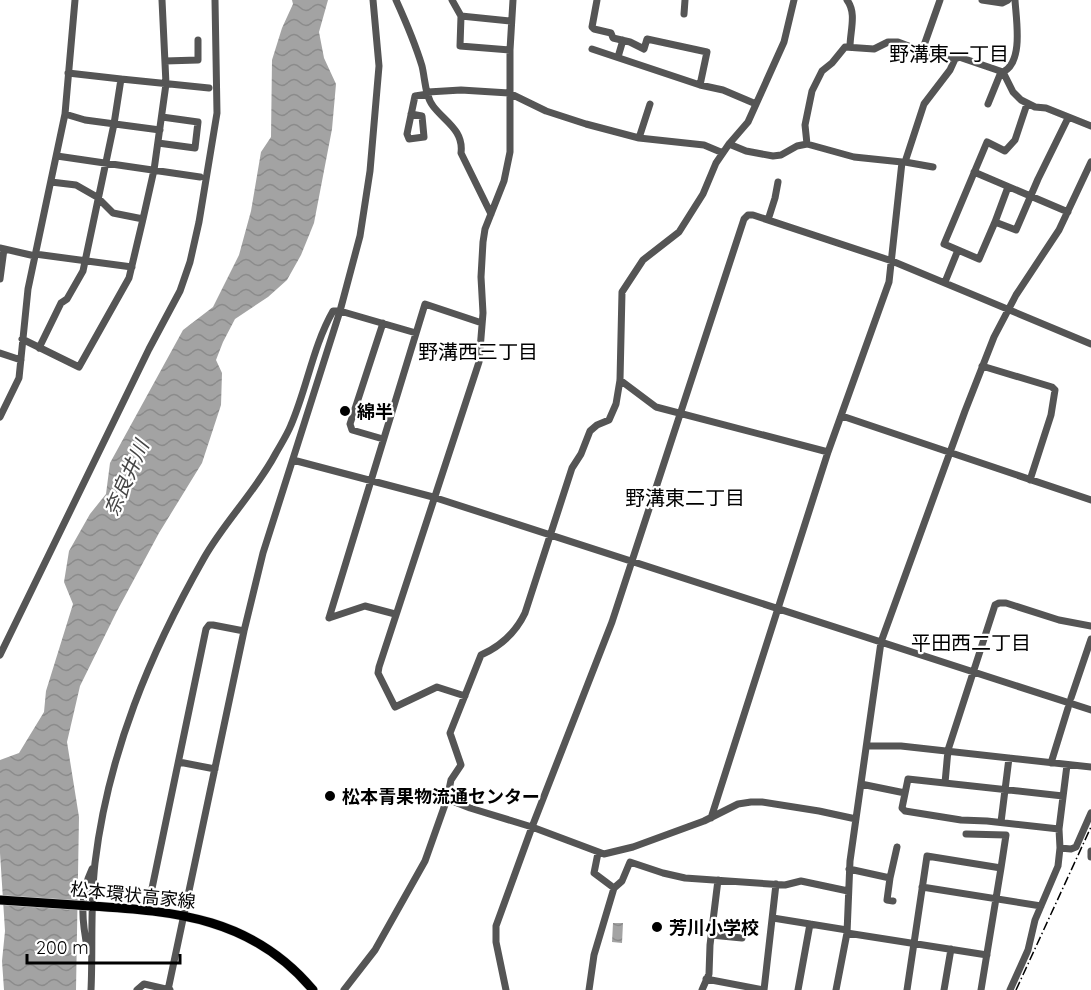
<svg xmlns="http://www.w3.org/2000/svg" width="1091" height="990" viewBox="0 0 1091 990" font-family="Quicksand,'Noto Sans JP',sans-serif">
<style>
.water{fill:url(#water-waves)}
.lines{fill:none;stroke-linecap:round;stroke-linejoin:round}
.major-casing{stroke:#dbdbdb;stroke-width:10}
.minor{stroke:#555;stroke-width:7}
.major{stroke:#000;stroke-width:9}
.rail{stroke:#000;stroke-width:1.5;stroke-dasharray:9 3 1.5 3;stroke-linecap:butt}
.major-bridge-casing{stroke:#dbdbdb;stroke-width:10;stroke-linecap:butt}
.major-bridge{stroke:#000;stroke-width:9}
.poi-dot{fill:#000;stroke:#fff;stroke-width:2}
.labels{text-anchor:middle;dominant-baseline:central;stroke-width:4.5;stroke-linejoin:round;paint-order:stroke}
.poi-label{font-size:18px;font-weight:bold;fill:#000;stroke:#fff;text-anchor:start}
.street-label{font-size:18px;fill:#000;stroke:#fff}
.neighbourhood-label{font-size:20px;fill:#000;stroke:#fff}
.water-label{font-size:20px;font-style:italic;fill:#444;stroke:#fff}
</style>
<defs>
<pattern id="water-waves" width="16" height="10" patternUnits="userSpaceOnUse" patternTransform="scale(1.5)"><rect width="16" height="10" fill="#a3a3a3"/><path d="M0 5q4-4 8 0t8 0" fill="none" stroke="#8b8b8b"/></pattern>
</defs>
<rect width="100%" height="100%" fill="#fff"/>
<path class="water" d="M292,0H328L319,32L324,58L336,84L332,129L314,223L301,255L287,280L268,297L235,319L223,342L216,360L222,373L221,405L202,463L159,533L117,611L80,686L67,742L79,817L76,990H4L2,961L5,931L0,853V760L19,753L44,712L46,691L73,604L64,582L69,551L90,514L106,494L110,463L183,330L213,307L239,255L251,211L261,152L271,137L272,60L282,28L293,4Z
M613,923H623L622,943L612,942Z"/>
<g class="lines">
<g class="major-casing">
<path id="major" d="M90,906C176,911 253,918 313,990"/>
</g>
<path class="minor" d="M396,0C406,22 415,43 422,66C425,78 425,96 433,106C444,121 464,130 461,153L491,214
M452,0L461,16L511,21
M597,0L592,27L594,29L611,33L613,38L630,42L644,49L647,39L707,52L700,85L723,90L756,104
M847,0C857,13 850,31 850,47
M982,0L1002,3L1008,0
M684,14L685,0
M461,16L460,46L510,50
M592,49L700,85
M922,51L940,0
M618,57L623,40
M165,61L198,60V40
M1003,72L1013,92L1021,100L1035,107L1046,108L1091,126
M1003,72C1024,62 1016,19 1015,0
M121,79L209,88
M428,92L461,90L509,93L546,111L586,124L639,138L704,145L723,153
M988,104L1001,72
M1027,104L1015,140L1005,151L987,142L944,244L979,259L995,222L1016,230L1038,179L1068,118
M65,114L85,120L160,130
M411,114L422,116L424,137L409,139L407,134L415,96L428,94
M639,138L650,104
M158,143L195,148L198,122L162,117
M729,144L746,151L773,156L781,155L797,146L807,144L854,157L902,162
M807,144L805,125L812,91L822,71L832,63L845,47L874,49L888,42H898L922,51L955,59L959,57L1003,72
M57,156L200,177
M905,162L933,167
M974,172L1068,212
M51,182L76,185L97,197L113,213L143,219
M768,220L775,198L778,182
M995,222L1008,187
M0,248L35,256
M35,254L132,267
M0,279L4,249
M945,282L958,250
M383,323L350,424L352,430L383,439
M22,339L79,367L129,278L143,219L154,170L166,84L162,0
M39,348L61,303L67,299L83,271L114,124L121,79L68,73
M0,353L21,360
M982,366L1052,387L1055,390L1051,415L1030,480
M620,380L656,407L828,452
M842,416L1091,500
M0,417L19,378L28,289L65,114L75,0
M293,460L433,497L1091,710
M329,618L425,304L482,323
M329,618L365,606L395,614
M0,655L149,349L180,291L190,262L199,222L217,113L215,0
M465,696L437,687L395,707L378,673L379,667L479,362L483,313L481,277L483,242L485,229L504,181L510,152V50L513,0
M1071,698L1091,639
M867,746H901L1091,767
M179,762L215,769
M1051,763L1068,708
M945,783L948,750L995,605L999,603H1006L1059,620L1091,626
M861,784L905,793
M447,799L470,808L532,827L604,854L633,847L704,821L738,804L751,802H762L819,811L856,819
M711,818L828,452L889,282L902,162H905L924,104L950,70L955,59
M1001,822L1009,758
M1059,829L987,821L961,820L905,811L902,808L908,779L1063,796
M966,834L1006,835L1001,868
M1060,848L1071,849L1076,847L1091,813
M1091,851V857
M598,853L594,873L614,888
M849,869L890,878L897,847
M890,878L887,900L893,901
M922,887L1041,906
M150,898L206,629L209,625H213L244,631
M773,918L847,930
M847,933L987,955
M711,935L742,938
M88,951C82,923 79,896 92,869
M706,979L764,990L776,884
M91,990C93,948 90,906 95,863C108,754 150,653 204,558C225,521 256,491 276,453C281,444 287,435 291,425C307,388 313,346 333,311H340L416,333
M137,990L144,984L170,990
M168,990L244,631L263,553L340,311L360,236L370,171L379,66L373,0
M344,990L375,950L425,861L447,799L451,780L461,765L450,733L481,655C501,646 516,632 525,613L572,468L581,454L590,431L597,425L609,420L616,404L620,380L622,292L643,260L679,232L703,194L716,163L729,144L748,122L784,42L794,0
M506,990L496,942V926L532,827L612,622L744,219L748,215H753L892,261L1091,344
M589,990L594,955L614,888L622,881L630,862L663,873L685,878L785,885L801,881L848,891
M702,990L709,974L710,945L718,880
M798,990L810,924
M836,990L847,933L850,861L881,642L965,411L994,337L1016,295L1059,230L1091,162
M907,990L927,856L1001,868L981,990
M944,990L951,949
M1010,990L1028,950L1035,920L1058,866L1060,848L1059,829L1067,765"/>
<use href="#major" class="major"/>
<path class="rail" d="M1016,990L1091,827"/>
<g class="major-bridge-casing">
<path id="major-bridge" d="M0,900L90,906"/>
</g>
<use href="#major-bridge" class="major-bridge"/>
</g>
<g class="poi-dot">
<circle cx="345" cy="411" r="6"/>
<circle cx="330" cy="796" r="6"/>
<circle cx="657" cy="927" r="6"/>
</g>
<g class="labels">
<g class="poi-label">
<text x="357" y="411">綿半</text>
<text x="342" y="796">松本青果物流通センター</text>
<text x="669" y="927">芳川小学校</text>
</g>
<g class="street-label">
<text transform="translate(133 895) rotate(6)">松本環状高家線</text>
</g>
<g class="neighbourhood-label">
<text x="949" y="53">野溝東一丁目</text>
<text x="478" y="351">野溝西三丁目</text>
<text x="685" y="497">野溝東二丁目</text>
<text x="971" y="642">平田西二丁目</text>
</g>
<g class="water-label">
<text transform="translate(126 478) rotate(-66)">奈良井川</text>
</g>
</g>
<path d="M27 954v9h153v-9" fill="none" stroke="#000000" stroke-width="3"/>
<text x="36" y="954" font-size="18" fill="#000000" stroke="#ffffff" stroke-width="4.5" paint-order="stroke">200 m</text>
</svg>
